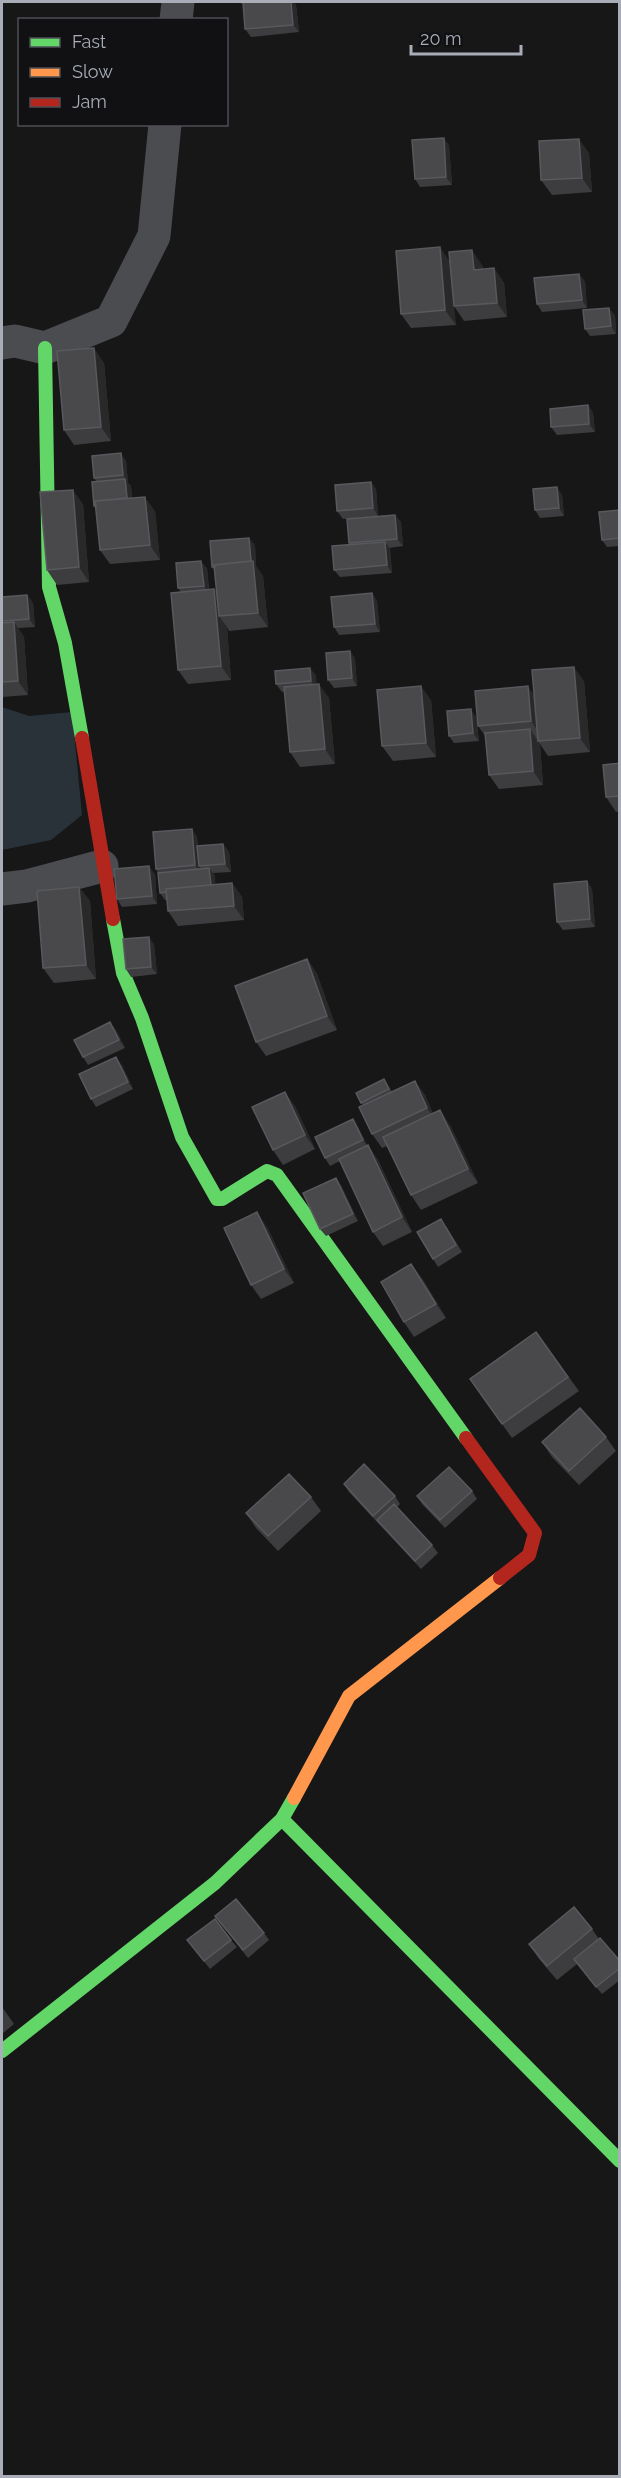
<svg xmlns="http://www.w3.org/2000/svg" width="621" height="2478" viewBox="0 0 621 2478" font-family="Raleway,sans-serif">
<style>
.water{fill:#2a3239}
.lines{fill:none;stroke-linecap:round;stroke-linejoin:round}
.street{stroke:#4b4c50;stroke-width:33}
.fast{stroke:#63d668;stroke-width:14}
.slow{stroke:#ff974d;stroke-width:14}
.jam{stroke:#b3261e;stroke-width:14}
.wall{fill:#3d3d3f}
.shaded-wall{fill:#29292a}
.building{fill:#49494c;stroke:#58595d;stroke-width:1.5}
</style>
<rect width="100%" height="100%" fill="#171717"/>
<path class="water" d="M2,707L29,716L72,712L82,815L51,840L2,850Z"/>
<g class="lines">
<path class="street" d="M176,20L178,2
M2,343L15,341L45,348L111,321L154,236L165,124
M2,889L27,886L102,866"/>
<path class="fast" d="M45,348L49,587L65,643L82,738
M113,919L123,973L142,1018L182,1137L217,1199H222L267,1171L277,1175L466,1438
M282,1819L620,2161
M2,2051L215,1883L282,1819L294,1798"/>
<path class="slow" d="M294,1798L349,1696L500,1578"/>
<path class="jam" d="M82,738L113,919
M466,1438L535,1533L529,1555L500,1578"/>
</g>
<path class="wall" d="M240,2H291L296,5L299,32L251,37L245,29L243,4H242Z
M449,145L452,185L420,187L415,179Z
M589,153L592,192L552,195L541,180Z
M440,248L456,325L411,328L401,314Z
M482,265L483,269L494,268L504,283L507,317L464,321L454,306Z
M579,274L585,282L587,308L542,312L537,304Z
M615,315L616,334L590,336L585,329Z
M104,363L111,441L74,445L64,430Z
M588,405L593,413L595,432L557,435L551,427Z
M126,461L128,483L131,486L132,498L155,511L160,560L110,564L100,550L96,509L94,506L96,481L94,478Z
M371,482L376,489L378,516L343,519L337,511Z
M562,495L564,516L540,518L535,510Z
M83,504L89,582L57,585L47,570Z
M620,510V546L607,547L602,540Z
M395,515L401,522L403,546L389,548L390,549L392,573L340,577L334,570L350,545L349,543Z
M255,545L256,566L263,576L268,627L229,631L227,627L231,680L188,684L178,670L181,592L178,588L207,568L209,589H214L217,592L215,571L212,567Z
M372,593L377,601L380,632L339,635L334,627Z
M27,595L33,603L35,627L18,628L24,637L28,695L2,697V597Z
M350,651L355,659L357,686L334,688L328,680Z
M316,675V684L329,698L335,764L300,767L290,752L285,691L282,692L276,684Z
M584,681L590,752L548,756L540,744L543,785L499,789L489,775L486,737L478,726L534,695Z
M431,700L436,757L393,761L382,746Z
M476,717L479,741L454,743L449,736Z
M620,763V811L616,812L606,797Z
M192,829L197,837L198,846L223,844L229,852L231,872L213,873L215,876V884L232,883L242,897L244,920L178,926L168,911L167,900H165L160,893L158,873L156,869Z
M155,874L157,904L122,907L117,899Z
M587,881L592,889L595,927L563,930L557,922Z
M79,887L90,901L96,979L54,983L43,968Z
M154,944L157,974L131,977L126,969Z
M307,959L317,974L337,1030L266,1056L256,1042Z
M116,1030L125,1048L88,1065L83,1057Z
M122,1065L133,1089L96,1107L91,1099Z
M384,1079L392,1092L415,1081L425,1095L433,1114L450,1125L478,1183L421,1210L411,1195L387,1146L382,1148L372,1134L363,1105L361,1103Z
M295,1106L315,1149L283,1165L273,1150Z
M358,1127L367,1145L378,1160L412,1232L383,1246L373,1232L340,1161L330,1166L325,1158Z
M341,1185L358,1221L326,1236L320,1229Z
M446,1226L462,1252L438,1267L433,1259Z
M267,1227L294,1283L261,1299L251,1285Z
M422,1278L446,1318L414,1337L404,1322Z
M536,1332L579,1391L512,1438L470,1379Z
M606,1437L616,1451L579,1485L552,1457L542,1442Z
M344,1484L395,1496L400,1504L397,1507L432,1545L438,1553L421,1569L349,1492Z
M472,1491L477,1499L445,1528L422,1504L417,1496Z
M311,1497L321,1511L278,1551L256,1528L246,1513Z
M215,1916L264,1933L269,1940L248,1958Z
M592,1929L599,1939L620,1961V1980L602,1994L577,1964L557,1980L539,1959L529,1944Z
M187,1940H231L237,1947L210,1969Z
M2,2007L14,2024L2,2034Z"/>
<path class="shaded-wall" d="M291,2H294L296,5L299,32L293,25Z
M444,138L449,145L452,185L446,177Z
M579,139L589,153L592,192L582,178Z
M440,247L450,262L456,325L445,310Z
M472,250L482,265L484,284L474,270Z
M494,268L504,283L507,317L497,303Z
M579,274L585,282L587,308L582,300Z
M609,308L615,315L616,334L611,326Z
M94,348L104,363L111,441L101,427Z
M588,405L593,413L595,432L589,424Z
M121,453L126,461L128,483L131,486L133,511L128,503L126,479L123,475Z
M371,482L376,489L378,516L373,508Z
M557,487L562,495L564,516L559,508Z
M73,490L83,504L89,582L79,567Z
M145,497L155,511L160,560L150,545Z
M395,515L401,522L403,546L397,539Z
M249,538L255,545L256,566L263,576L268,627L258,613Z
M385,542L390,549L392,573L387,565Z
M201,561L207,568L209,594L204,586Z
M214,589L224,603L219,616L227,627L231,680L221,666Z
M372,593L377,601L380,632L375,624Z
M27,595L33,603L35,627L29,619Z
M14,622L24,637L28,695L18,681Z
M350,651L355,659L357,686L352,678Z
M574,667L584,681L590,752L580,738Z
M310,668L316,675L317,689L311,681Z
M319,684L329,698L335,764L325,749Z
M421,686L431,700L436,757L426,743Z
M528,686L538,701L541,736L531,721Z
M471,709L476,717L479,741L473,733Z
M530,729L540,744L543,785L533,771Z
M192,829L197,837L201,873L195,865Z
M223,844L229,852L231,872L225,864Z
M149,866L155,874L157,904L152,896Z
M209,868L215,876L216,896L211,888Z
M587,881L592,889L595,927L590,919Z
M232,883L242,897L244,920L234,906Z
M79,887L90,901L96,979L86,965Z
M149,937L154,944L157,974L151,967Z
M307,959L317,974L337,1030L327,1016Z
M110,1022L116,1030L125,1048L119,1040Z
M116,1057L122,1065L133,1089L128,1082Z
M415,1081L425,1095L437,1122L427,1108Z
M285,1092L295,1106L315,1149L305,1135Z
M440,1110L450,1125L478,1183L468,1169Z
M353,1119L358,1127L368,1148L363,1140Z
M368,1145L378,1160L412,1232L402,1217Z
M336,1178L341,1185L358,1221L353,1214Z
M257,1212L267,1227L294,1283L284,1269Z
M411,1264L422,1278L446,1318L436,1304Z"/>
<path class="building" d="M243,2H291L293,25L245,29Z
M444,138L446,177L415,179L412,140Z
M579,139L582,178L541,180L539,141Z
M440,247L445,310L401,314L396,251Z
M472,250L474,270L494,268L497,303L454,306L449,252Z
M579,274L582,300L537,304L534,278Z
M609,308L611,326L585,329L583,310Z
M94,348L101,427L64,430L57,351Z
M588,405L589,424L551,427L550,409Z
M121,453L123,475L94,478L92,456Z
M125,479L127,498L95,501L96,506H94L92,482Z
M371,482L373,508L337,511L335,485Z
M557,487L559,508L535,510L533,489Z
M73,490L79,567L47,570L40,492Z
M145,497L150,545L100,550L95,501Z
M620,510V538L602,540L599,512Z
M395,515L397,539L349,543L347,519Z
M249,538L251,561L214,565L215,567H212L210,541Z
M385,542L387,565L334,570L332,546Z
M201,561L204,586L178,588L176,563Z
M253,561L258,613L219,616L214,565Z
M214,589L221,666L178,670L171,593Z
M372,593L375,624L334,627L331,597Z
M27,595L29,619L2,621V597Z
M14,622L18,681L2,682V623Z
M350,651L352,678L328,680L326,653Z
M574,667L580,738L538,741L532,670Z
M310,668L311,681L276,684L275,671Z
M319,684L325,749L290,752L284,687Z
M421,686L426,743L382,746L377,690Z
M528,686L531,721L478,726L475,691Z
M471,709L473,733L449,736L447,711Z
M530,729L533,771L489,775L485,733Z
M620,763V796L606,797L603,765Z
M192,829L195,865L156,869L153,832Z
M223,844L225,864L199,866L197,846Z
M149,866L152,896L117,899L114,869Z
M209,868L211,885L166,889V892L160,893L158,873Z
M587,881L590,919L557,922L554,884Z
M232,883L234,906L168,911L166,889Z
M79,887L86,965L43,968L37,891Z
M149,937L151,967L126,969L123,939Z
M307,959L327,1016L256,1042L235,986Z
M110,1022L119,1040L83,1057L74,1040Z
M116,1057L128,1082L91,1099L79,1074Z
M384,1079L389,1089L361,1103L356,1093Z
M415,1081L427,1108L372,1134L359,1107Z
M285,1092L305,1135L273,1150L252,1107Z
M440,1110L468,1169L411,1195L383,1137Z
M353,1119L363,1140L325,1158L315,1137Z
M368,1145L402,1217L373,1232L339,1159Z
M336,1178L353,1214L320,1229L303,1193Z
M257,1212L284,1269L251,1285L224,1228Z
M441,1219L456,1245L433,1259L417,1232Z
M411,1264L436,1304L404,1322L381,1282Z
M536,1332L568,1377L502,1424L470,1379Z
M580,1408L606,1437L569,1471L542,1442Z
M364,1464L395,1496L373,1516L344,1484Z
M449,1467L472,1491L440,1520L417,1496Z
M289,1474L311,1497L268,1536L246,1513Z
M394,1504L432,1545L415,1561L377,1520Z
M236,1899L264,1933L243,1950L215,1916Z
M574,1907L592,1929L547,1966L529,1944Z
M215,1919L231,1940L204,1961L187,1940Z
M600,1938L620,1961V1968L596,1987L574,1959Z"/>
<rect width="621" height="2478" fill="none" stroke="#a8adb8" stroke-width="6"/>
<rect x="18" y="18" width="210" height="108" fill="#111113" stroke="#4d4f55" stroke-width="1.5"/>
<rect x="30" y="38" width="30" height="9" fill="#63d668" stroke="#4d4f55" stroke-width="1.5"/>
<text x="72" y="48" font-size="18" fill="#a8adb8">Fast</text>
<rect x="30" y="68" width="30" height="9" fill="#ff974d" stroke="#4d4f55" stroke-width="1.5"/>
<text x="72" y="78" font-size="18" fill="#a8adb8">Slow</text>
<rect x="30" y="98" width="30" height="9" fill="#b3261e" stroke="#4d4f55" stroke-width="1.5"/>
<text x="72" y="108" font-size="18" fill="#a8adb8">Jam</text>
<path d="M411 45v9h110v-9" fill="none" stroke="#a8adb8" stroke-width="3"/>
<text x="420" y="45" font-size="18" fill="#a8adb8" stroke="#111113" stroke-width="4.5" paint-order="stroke">20 m</text>
</svg>
